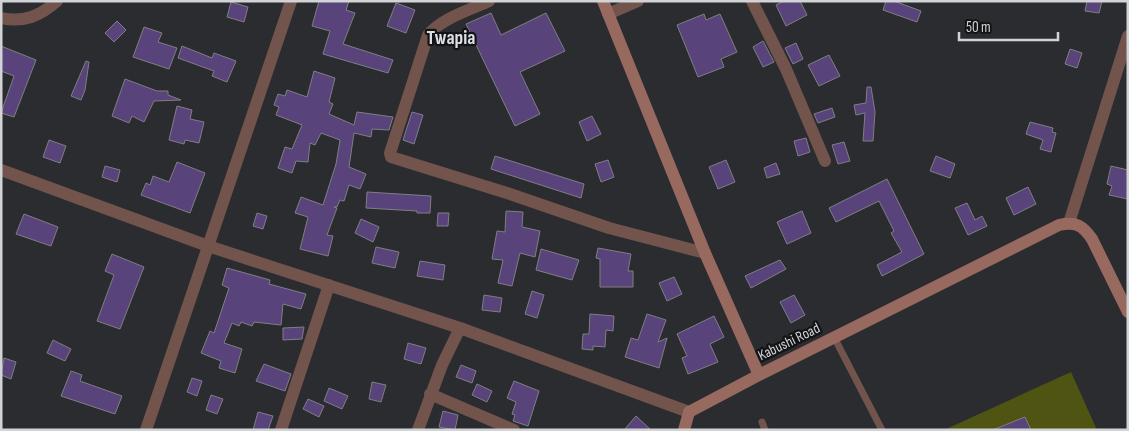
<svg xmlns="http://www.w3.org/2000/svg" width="1129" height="431" viewBox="0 0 1129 431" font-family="'Sofia Sans Condensed',sans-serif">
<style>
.green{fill:#4f5412}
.building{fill:#58437b;stroke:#807e84}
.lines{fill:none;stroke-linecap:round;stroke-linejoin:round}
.service{stroke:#72544d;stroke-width:7}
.minor{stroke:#72544d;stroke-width:12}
.secondary{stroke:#98695f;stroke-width:12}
.labels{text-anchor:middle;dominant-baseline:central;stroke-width:4.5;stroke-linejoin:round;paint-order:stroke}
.street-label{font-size:15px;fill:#d2d3d6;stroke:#131416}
.district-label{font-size:20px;font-weight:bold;fill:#dddfe5;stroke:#131416}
</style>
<rect width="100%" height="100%" fill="#2a2c30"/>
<path class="green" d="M1071,372L1097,430H944Z"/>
<path class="building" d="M319,1H349L346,10L355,13L343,44L393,60L388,73L323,54L330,31L312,26Z
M784,1H800L807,15L786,26L776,5Z
M886,1H894L921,11L917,22L883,10Z
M1087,1H1102L1099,13L1085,11Z
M231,2L248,7L244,22L227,17Z
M396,3L415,10L406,33L387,26Z
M491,13L501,35L546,13L565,51L520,72L540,114L515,126L466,24Z
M704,14L706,20L720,14L737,52L721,59L724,67L698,77L677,25Z
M117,21L126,30L114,42L105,33Z
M144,27L162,33L158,42L177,48L169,69L133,57Z
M763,41L774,62L763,67L753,47Z
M796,43L803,59L793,64L785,48Z
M1,46L36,60L14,117L1,113L14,76L1,71Z
M182,46L212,58L214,53L236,61L227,82L212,76L214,71L178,58Z
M1070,49L1082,53L1077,68L1065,64Z
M829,55L840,76L819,86L808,65Z
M86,61L89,62L85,90L81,100L71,96Z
M314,71L335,78L329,102L333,104L329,114L354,125L357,112L393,117L389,130L372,129L371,137L354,133L349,167L366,174L360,189L349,185L344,201L340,200L337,207H334L337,208L327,235L333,236L328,256L300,249L308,217L295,213L301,197L323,205L336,164L340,140L321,133L315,145L310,143L308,162L296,161L292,173L278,168L285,147L292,149L302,125L276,115L279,107L274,105L278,94L285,96L287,90L307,97Z
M125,79L157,91H168V95L181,100L154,101L144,122L132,116L129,123L112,116Z
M867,87H871L875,112L873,141H863L865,113L856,115L854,105L866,103Z
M177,106L192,110L190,119L204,122L199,143L185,140L184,144L169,140Z
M832,108L835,117L818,123L814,114Z
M412,112L423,115L414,144L403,140Z
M592,116L601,134L587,141L579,122Z
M1030,122L1053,128L1052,132L1056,133L1051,152L1040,149L1043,140L1026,134Z
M806,138L810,152L798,156L794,141Z
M49,140L66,146L60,163L43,157Z
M844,142L850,161L838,164L832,145Z
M495,156L584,184L581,198L491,169Z
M936,156L955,164L950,178L930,171Z
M608,160L614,177L601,182L595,164Z
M726,160L735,182L718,189L709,167Z
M177,162L205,173L190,213L141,195L146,183L150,185L153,176L169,182Z
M776,163L780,174L767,178L764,168Z
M105,166L120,170L117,182L102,177Z
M1111,166L1128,170V199L1109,195L1112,186L1107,184Z
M887,179L924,254L882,276L877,265L902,252L891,233L894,231L879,201L836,222L829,208Z
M1028,187L1036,204L1014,215L1006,198Z
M367,192L431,196L430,213H417V211L366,208Z
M967,203L975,220L982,216L987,226L968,235L955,208Z
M506,211L523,212L522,227L540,231L535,257L520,253L512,286L498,283L503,260L492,259L497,231L505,232Z
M802,211L811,233L787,244L777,222Z
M257,213L267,216L263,229L253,226Z
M438,213H449L448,226H437Z
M24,214L58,227L51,246L16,234Z
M361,219L379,227L373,242L355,233Z
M376,247L399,252L395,268L372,263Z
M598,248L631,254L628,271H633V287H600V259L596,258Z
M541,249L579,260L572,280L536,270Z
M112,254L144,267L120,329L97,321L114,275L105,271Z
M780,260L786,269L751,288L745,276Z
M420,261L445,265L443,280L417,276Z
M227,268L270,280L269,284L306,294L301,309L283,304L281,325L254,322L252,326L241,322L239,326L232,323L224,343L242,349L235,373L219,368L221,361L201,353L210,331L214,333L229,288L222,285Z
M674,277L682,294L667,301L659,283Z
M532,291L544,295L537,318L525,314Z
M484,295L502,298L500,312L482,310Z
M794,295L805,315L791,323L780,302Z
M590,314L614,316L613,331L606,330L605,347L593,346V350L582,349L583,334H589Z
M647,314L666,320L658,342L667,338L659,368L625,357L631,338L638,340Z
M714,316L724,337L710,344L718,362L688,374L682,358L687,356L677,334Z
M304,327L302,339L283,340V328Z
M53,340L71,349L65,361L47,353Z
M408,343L426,348L421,364L404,359Z
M4,358L16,362L11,379L1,375Z
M264,364L291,374L285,391L256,381Z
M461,365L476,371L472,383L456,377Z
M71,371L82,375L80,381L122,396L115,414L61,396Z
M192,378L202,381L197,396L187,392Z
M514,381L539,391L528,426L513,421L515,415L512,414L516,402L507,398Z
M372,382L386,385L381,402L369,399Z
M477,384L492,391L487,402L472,395Z
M329,388L348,396L342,409L324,401Z
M211,395L223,399L217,414L206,410Z
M308,399L324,406L319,417L303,409Z
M443,411L458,415L455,430L439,427Z
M258,412L273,416L268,430H253Z
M636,416L651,430H624Z
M1025,417L1031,430H995V429Z"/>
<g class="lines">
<path class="service" d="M834,337L882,430
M762,422L765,430"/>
<path class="minor" d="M489,1C470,10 442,18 428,35L390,153L391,157L507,193L609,228L705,253
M752,1L786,69L825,161
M608,14L638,1
M1,18C24,23 40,16 57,1
M1,170L208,246L460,328L689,412
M1069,223L1128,36
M430,394L514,430
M146,430L291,1
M281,430L329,285
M418,430L442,365L460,328"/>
<path class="secondary" d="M603,1L705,253L759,375L1059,225C1076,221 1083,226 1092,239L1128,312
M684,430L689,412L759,375"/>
</g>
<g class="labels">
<g class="street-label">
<text transform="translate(789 342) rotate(-26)">Kabushi Road</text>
</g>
<g class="district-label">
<text x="451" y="38">Twapia</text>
</g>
</g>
<rect width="1129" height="431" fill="none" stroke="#d2d3d6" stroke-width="5"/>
<path d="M959 32v8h99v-8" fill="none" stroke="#d2d3d6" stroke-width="2.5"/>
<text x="966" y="32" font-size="15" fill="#d2d3d6" stroke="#131416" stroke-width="4" paint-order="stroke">50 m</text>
</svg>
